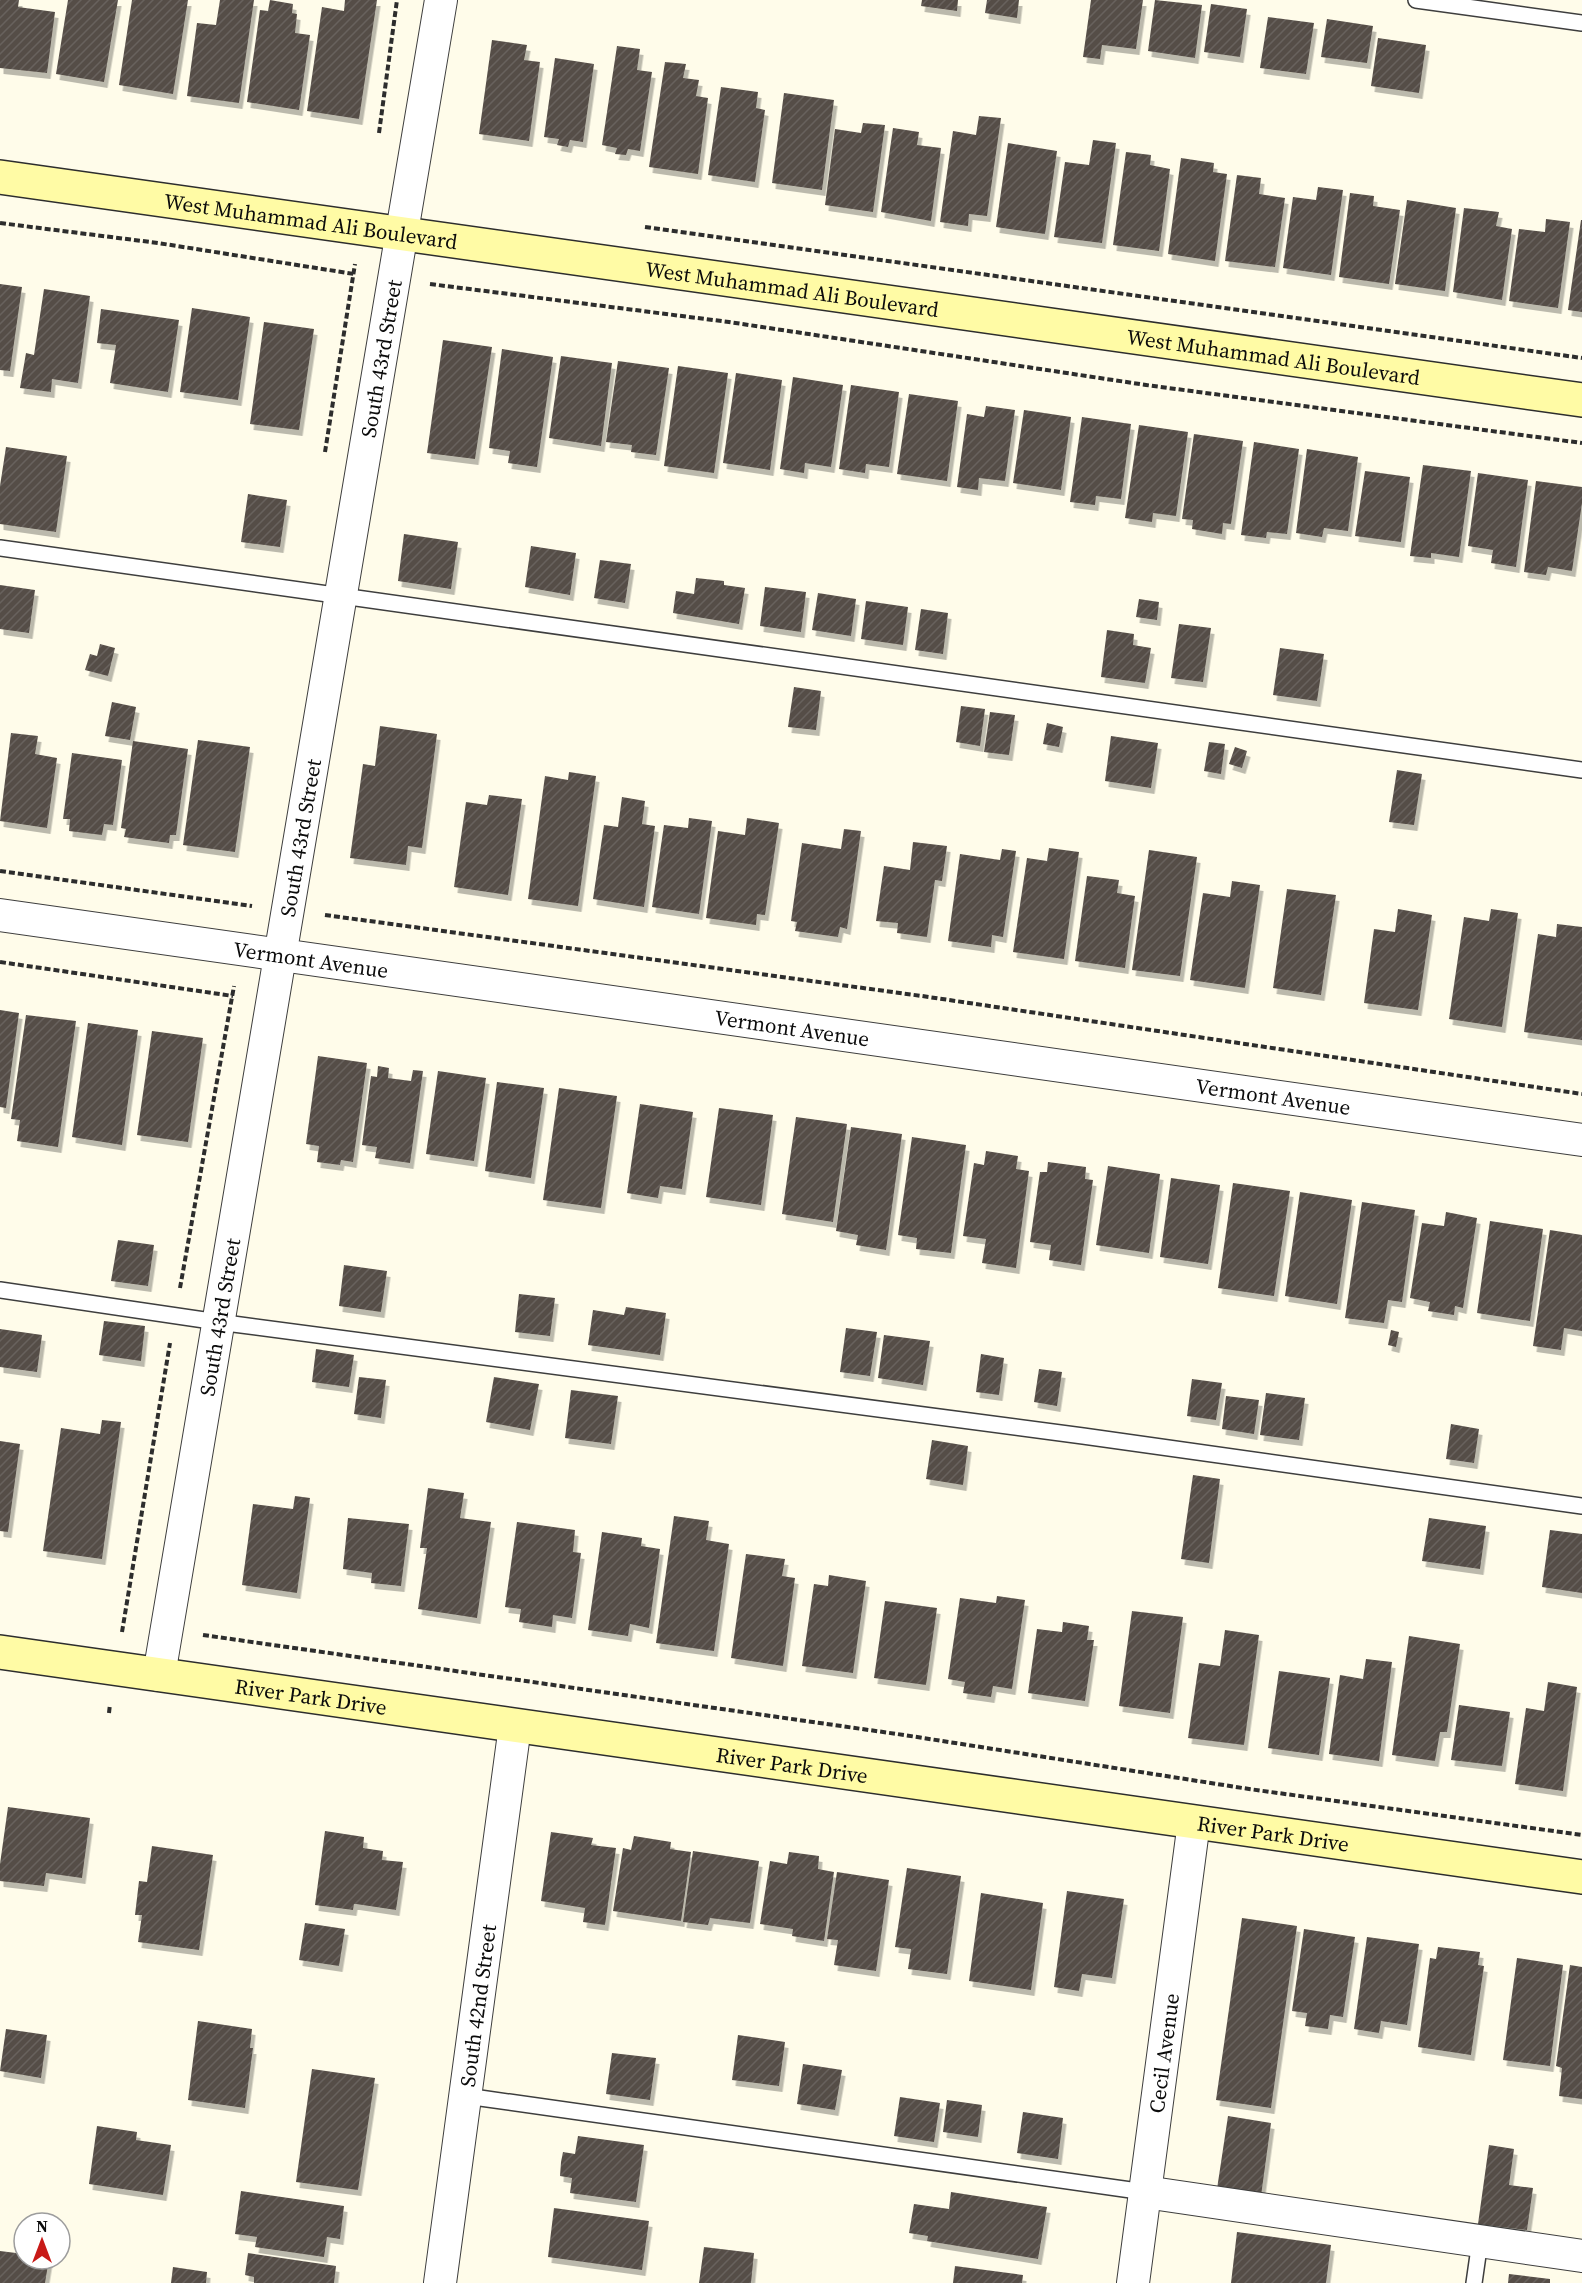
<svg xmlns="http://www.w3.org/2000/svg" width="1582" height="2283" viewBox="0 0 1582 2283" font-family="'Source Serif 4',serif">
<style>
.building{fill:url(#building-hatch);filter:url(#shadow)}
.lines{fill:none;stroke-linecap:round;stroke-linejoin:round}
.lane-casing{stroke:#3e3e3e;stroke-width:18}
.street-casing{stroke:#3e3e3e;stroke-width:34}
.secondary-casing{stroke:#2d2d2d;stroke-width:36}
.path{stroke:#2d2d2d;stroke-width:4;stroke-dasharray:6 3;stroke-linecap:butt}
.lane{stroke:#fff;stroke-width:15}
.street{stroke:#fff;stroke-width:32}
.secondary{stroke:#fffba5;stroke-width:33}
.labels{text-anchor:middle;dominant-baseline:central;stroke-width:6;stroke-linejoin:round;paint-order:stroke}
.street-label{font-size:21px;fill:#0b0b0b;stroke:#fff}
</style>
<defs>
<pattern id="building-hatch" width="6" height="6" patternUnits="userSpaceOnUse" patternTransform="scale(1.5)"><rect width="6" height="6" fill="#554d47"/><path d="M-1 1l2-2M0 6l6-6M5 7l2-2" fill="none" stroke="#68625d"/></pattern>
<filter id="shadow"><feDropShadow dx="3.5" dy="6" stdDeviation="0" flood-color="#0004"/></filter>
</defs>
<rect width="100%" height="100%" fill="#fffcea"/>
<path class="building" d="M0,0H19L18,7L55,12L47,73L0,68Z
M68,0H118L104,82L56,74Z
M132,0H188L173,94L119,85Z
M220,0H254L239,103L187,96L197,23L216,25Z
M270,0L293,4L292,13L297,14L295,33L310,35L299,110L247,102L260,10L268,11Z
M345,0H377L359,119L307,111L322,7L344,11Z
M922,0H958L957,11L921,6Z
M987,0H1019L1017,18L985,13Z
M1091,0H1143L1136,49L1102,45L1100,59L1083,57Z
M1155,0L1202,5L1195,58L1148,51Z
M1211,4L1247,9L1240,57L1204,52Z
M1268,17L1314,23L1306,74L1260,68Z
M1327,19L1373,26L1367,63L1321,57Z
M1378,38L1426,45L1419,93L1371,86Z
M492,40L527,45L524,60L540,62L529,141L479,134Z
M617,46L640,49L637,70L652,72L640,151L628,149L626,155L615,154L617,148L602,145Z
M555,58L594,64L583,142L570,140L568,147L557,145L559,139L544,137Z
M665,62L686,64L683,78L699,80L696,96L708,98L698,174L649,167Z
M721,87L758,92L756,108L765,110L755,182L708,175Z
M784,93L834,100L822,190L772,183Z
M979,116L1001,118L987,216L969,214L968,226L940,222L953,131L976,135Z
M863,123L885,125L873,212L825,205L835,129L861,133Z
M893,128L919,132L917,145L941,148L931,221L881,212Z
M1093,140L1116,143L1102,243L1054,237L1065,162L1089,165Z
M1008,143L1057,151L1045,234L996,227Z
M1126,152L1151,155L1150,165L1170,169L1159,251L1113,245Z
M1181,158L1214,163L1213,172L1227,174L1215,261L1168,254Z
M1237,175L1261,178L1259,194L1285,198L1275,267L1225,261Z
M1318,187L1343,190L1331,275L1283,268L1293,197L1316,200Z
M1350,193L1374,196L1373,206L1400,210L1389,284L1339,277Z
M1407,200L1456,208L1445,291L1395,284Z
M1464,208L1499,212L1496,226L1512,229L1502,300L1453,292Z
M1546,219L1570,222L1558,308L1509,301L1519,229L1545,232Z
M1581,220H1582V312L1568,310Z
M0,284L22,287L10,371L0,370Z
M44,289L90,296L78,383L52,379L51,392L20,388L26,353L34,355Z
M192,308L250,317L238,400L180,392Z
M101,309L179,320L168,392L110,383L116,345L97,343Z
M264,322L314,329L299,430L250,424Z
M443,340L492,347L475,459L427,453Z
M502,349L553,357L537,467L508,463L510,451L489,448Z
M561,356L612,363L601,446L549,438Z
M618,361L669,368L656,455L631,452L632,445L606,442Z
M678,366L728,373L714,473L664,466Z
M736,373L782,380L770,470L723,463Z
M793,377L843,385L831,467L805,463L804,473L780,469Z
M851,385L899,392L889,467L866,464L865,473L839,469Z
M909,394L958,401L947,481L897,474Z
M986,406L1015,410L1005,481L979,478L978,490L957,487L967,414L984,417Z
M1024,410L1071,417L1061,490L1013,483Z
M1082,417L1131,424L1121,499L1096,496L1095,505L1070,502Z
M1139,425L1188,432L1176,516L1153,513L1152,522L1125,518Z
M1194,434L1243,441L1231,524L1223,523L1222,534L1192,529L1193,520L1182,519Z
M1254,442L1299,449L1287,534L1267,532L1266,538L1241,535Z
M6,447L67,456L56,532L0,524V486Z
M1307,449L1358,457L1348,531L1324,528L1322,537L1296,533Z
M1423,465L1471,471L1459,557L1431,553V558L1410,556Z
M1365,471L1410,477L1401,542L1355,536Z
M1478,473L1528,480L1516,567L1491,563L1493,550L1468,546Z
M1536,481L1582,487V503L1572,571L1548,567L1546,575L1524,572Z
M248,494L287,500L280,547L241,542Z
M404,534L458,542L451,589L398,581Z
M531,546L576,553L570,595L525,587Z
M600,560L631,564L625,603L594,598Z
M696,578L724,581V585L745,588L739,624L673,613L676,591L694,594Z
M0,585L35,590L29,633L0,629Z
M765,587L806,592L801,632L760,626Z
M818,593L856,599L851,636L812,630Z
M1139,599L1159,602L1157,620L1136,617Z
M866,601L908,607L903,645L861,639Z
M921,609L948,613L943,654L915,650Z
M1179,624L1211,628L1203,682L1171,678Z
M1107,630L1134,634L1133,645L1151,648L1145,683L1101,677Z
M100,644L115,648L108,676L85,670L90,654L97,656Z
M1280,648L1324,654L1317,701L1273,695Z
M794,687L821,691L816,730L788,727Z
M112,702L136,707L130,740L105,736Z
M961,706L985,709L980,746L956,742Z
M990,712L1015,715L1009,755L984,752Z
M1047,723L1063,727L1059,747L1043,744Z
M380,726L437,734L422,848L408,846L406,865L350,858L363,764L375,766Z
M11,733L38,736L35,754L57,758L47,828L0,821Z
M1111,736L1158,743L1151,788L1105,781Z
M198,740L250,747L235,852L183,845Z
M133,741L188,749L176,835H170L169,843L124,837L126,829L121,828Z
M1209,742L1225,744L1221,774L1204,771Z
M1235,747L1247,751L1242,768L1229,764Z
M72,753L122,760L113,825L104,824L102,835L69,831L70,819H63Z
M1397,770L1422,774L1414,825L1389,822Z
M569,772L596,776L578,906L528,899L545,776L568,780Z
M489,795L522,799L508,895L454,887L466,802L487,805Z
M622,797L645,801L642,824L655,826L644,907L593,899L604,825L618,827Z
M689,818L712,821L699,914L652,907L664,825L688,828Z
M747,818L779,823L765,915L757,914L756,925L706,918L718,831L745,835Z
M844,829L861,831L847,929L840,927L838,937L795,931L797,922L791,921L802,843L841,849Z
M913,842L947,846L942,881L935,880L927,937L897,933L898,923L876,921L884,866L910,870Z
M1049,848L1079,852L1064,959L1013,952L1027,858L1047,861Z
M1002,849L1016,851L1003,937L992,935L991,947L948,941L960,854L1000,860Z
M1149,850L1197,857L1180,976L1132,970Z
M1087,876L1119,880L1117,893L1135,896L1125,968L1075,961Z
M1232,881L1260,885L1245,988L1190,980L1203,893L1230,897Z
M1287,889L1336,895L1321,995L1273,988Z
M1398,909L1432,915L1418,1010L1364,1003L1374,929L1395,932Z
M1491,909L1518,913L1502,1027L1449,1019L1464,917L1489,921Z
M1557,924L1582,927V1040L1524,1032L1538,934L1556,937Z
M0,1010L19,1013L6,1108L0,1107Z
M26,1015L76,1021L58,1147L17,1141L20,1120L11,1119Z
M88,1023L138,1030L122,1145L72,1137Z
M152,1031L203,1038L188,1142L137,1135Z
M318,1056L367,1063L353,1162L341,1160L340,1165L317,1162L319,1146L306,1144Z
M378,1066L389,1068L388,1078L411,1081L413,1070L423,1071L410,1163L375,1158L377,1147L362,1145L371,1076L377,1077Z
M438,1071L486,1078L474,1161L426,1154Z
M497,1082L544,1088L531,1178L485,1171Z
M559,1088L617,1096L601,1208L543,1200Z
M640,1104L693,1112L682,1189L660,1186L658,1198L627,1193Z
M719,1108L773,1115L761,1205L706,1197Z
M796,1117L847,1124L833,1222L782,1214Z
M851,1127L902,1134L886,1250L856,1245L858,1235L836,1231Z
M912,1137L966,1145L951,1253L916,1249L917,1238L898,1235Z
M986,1151L1018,1156L1016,1169L1029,1171L1016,1268L982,1263L986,1239L963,1236L974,1163L984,1165Z
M1048,1162L1086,1167L1085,1179L1093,1180L1081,1265L1049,1260L1051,1245L1030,1242L1040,1172H1047Z
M1108,1166L1160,1174L1149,1253L1096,1245Z
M1171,1178L1220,1185L1208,1264L1160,1257Z
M1233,1183L1290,1191L1274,1296L1218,1288Z
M1300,1192L1352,1200L1337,1304L1285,1296Z
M1362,1202L1415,1210L1402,1302L1388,1300L1384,1323L1345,1318Z
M1446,1212L1477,1218L1463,1308L1455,1306L1454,1315L1428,1311L1430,1302L1410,1298L1422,1223L1444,1226Z
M1490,1221L1543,1229L1530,1321L1477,1313Z
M1550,1230L1582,1235V1331L1564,1328L1561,1350L1533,1346Z
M118,1240L154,1245L148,1286L111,1281Z
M344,1265L387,1271L381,1312L339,1306Z
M519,1294L555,1298L550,1336L515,1332Z
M626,1307L666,1313L660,1355L588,1345L593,1310L624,1315Z
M104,1321L145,1326L141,1361L99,1355Z
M846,1328L877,1332L870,1376L840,1372Z
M0,1329L42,1335L37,1372L0,1367Z
M1391,1330L1399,1332L1396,1347L1388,1345Z
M884,1335L930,1341L923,1385L878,1378Z
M316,1349L354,1355L349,1387L312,1382Z
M981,1354L1004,1358L999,1395L976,1392Z
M1039,1369L1062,1372L1057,1406L1034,1402Z
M359,1377L386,1380L381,1418L354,1414Z
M494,1377L539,1384L530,1430L486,1422Z
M1192,1379L1222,1383L1216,1420L1187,1416Z
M571,1390L618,1396L611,1444L565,1438Z
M1266,1393L1305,1398L1299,1440L1260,1435Z
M1226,1396L1259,1400L1254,1434L1222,1429Z
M102,1420L121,1422L102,1559L43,1551L61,1428L100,1434Z
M1451,1424L1479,1429L1474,1463L1446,1459Z
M932,1440L968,1446L963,1485L926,1479Z
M0,1441L20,1444L8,1532L0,1531Z
M1193,1475L1220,1479L1209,1563L1181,1559Z
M428,1488L464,1493L460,1518L491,1522L477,1618L418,1609L427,1548H420Z
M295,1496L310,1498L297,1593L242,1585L253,1504L293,1509Z
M674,1516L709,1521L706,1540L729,1544L714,1651L656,1643Z
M348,1518L409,1524L401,1586L371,1583L372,1573L343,1569Z
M1429,1518L1486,1526L1480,1569L1422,1561Z
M517,1522L575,1530L573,1552L581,1553L572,1618L553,1615L552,1627L519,1622L521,1609L505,1607Z
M1550,1530L1582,1534V1593L1542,1587Z
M602,1532L642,1538L641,1546L660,1549L649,1628L630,1624L628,1636L588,1630Z
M746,1554L785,1559L782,1576L795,1578L783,1666L731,1658Z
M829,1575L866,1581L853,1673L802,1666L814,1584L828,1586Z
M997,1596L1025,1600L1012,1689L993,1686L991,1697L963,1693L965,1682L948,1679L960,1598L996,1603Z
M885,1601L937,1608L926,1685L874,1678Z
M1132,1611L1183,1617L1170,1713L1119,1706Z
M1063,1622L1089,1626L1087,1640H1094L1085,1701L1028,1693L1037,1629L1062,1632Z
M1225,1630L1259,1635L1244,1745L1188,1738L1199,1663L1220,1666Z
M1409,1636L1460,1644L1447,1732H1440L1435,1761L1392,1755Z
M1366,1659L1392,1662L1379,1761L1329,1754L1340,1675L1363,1679Z
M1279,1671L1330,1678L1319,1755L1268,1748Z
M1548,1682L1577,1687L1563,1791L1515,1784L1526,1708L1544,1711Z
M1459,1705L1510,1712L1502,1766L1451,1760Z
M8,1807L90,1818L82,1878L46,1873L44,1886L0,1881V1864Z
M325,1831L364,1837L363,1848L383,1851L382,1860L403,1862L396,1910L356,1904H354L353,1910L315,1905Z
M551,1832L593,1838L591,1845L616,1848L605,1925L583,1922L585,1908L541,1901Z
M634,1836L671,1842L670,1849L691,1852L681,1921L613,1911L623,1848L631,1850Z
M152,1846L213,1855L199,1950L138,1942L142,1915H135L139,1881L147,1882Z
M693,1851L759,1861L750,1923L710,1918L708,1925L683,1922Z
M789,1852L819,1856L818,1869L834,1872L824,1941L792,1936L793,1929L760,1924L770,1861L787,1864Z
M907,1868L961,1876L947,1974L908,1969L911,1949L895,1947Z
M837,1872L889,1880L876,1971L834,1965L838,1940L827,1939Z
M1067,1891L1124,1899L1112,1978L1082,1974L1079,1991L1054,1987Z
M981,1893L1043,1903L1031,1990L969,1981Z
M1242,1918L1297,1926L1271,2108L1216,2100Z
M305,1923L345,1929L339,1966L299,1960Z
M1304,1929L1355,1937L1343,2017L1330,2015L1328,2029L1305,2026L1307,2013L1292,2011Z
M1367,1937L1419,1944L1407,2025L1381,2021L1379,2033L1354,2029Z
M1438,1947L1480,1952L1478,1965L1484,1966L1471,2055L1418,2047L1430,1958L1436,1959Z
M1517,1958L1563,1965L1550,2066L1503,2060Z
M1570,1965L1582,1967V2099L1559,2096L1562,2068L1556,2066Z
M198,2021L252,2029L250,2048H253L245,2108L188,2100Z
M6,2029L47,2035L41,2078L0,2071Z
M738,2035L785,2042L779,2086L732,2080Z
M612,2053L656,2058L650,2100L606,2094Z
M803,2064L842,2070L835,2110L797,2104Z
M312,2069L375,2078L358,2190L296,2182Z
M900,2097L940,2103L934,2142L894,2136Z
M947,2100L982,2105L978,2137L943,2132Z
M1023,2112L1063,2118L1058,2159L1017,2153Z
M1228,2116L1271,2123L1261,2196L1217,2189Z
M97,2126L137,2132L136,2140L171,2145L163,2195L89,2184Z
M578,2136L644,2145L636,2202L570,2193L572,2178L560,2176L561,2162L563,2152L575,2154Z
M1489,2145L1514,2149L1509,2185L1533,2188L1527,2230L1478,2224Z
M241,2191L344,2206L340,2239L327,2237L324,2257L255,2247L257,2237L235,2234Z
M951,2192L1047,2207L1038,2259L927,2241L928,2236L909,2233L914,2204L949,2209Z
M554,2208L649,2221L642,2270L548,2257Z
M1237,2232L1331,2245L1326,2283H1231Z
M704,2247L754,2253L751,2283H699Z
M0,2251L24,2254V2259H49L45,2283H0Z
M248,2253L336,2266L334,2283H254V2277L245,2275Z
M955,2266L1023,2275L1022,2283H953Z
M173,2267L207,2272L206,2283H171Z
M1509,2274L1550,2279V2283H1508Z"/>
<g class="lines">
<g class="lane-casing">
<path id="lane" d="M1416,0L1582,23
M0,548L1582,770
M0,1290L218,1322L1083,1436L1582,1506
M466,2096L1145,2192
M1474,2283L1480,2241"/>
</g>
<g class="street-casing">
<g id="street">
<path id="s1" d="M0,915L1582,1140"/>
<path id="s2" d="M159,1675L441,0"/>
<path d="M1145,2192L1582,2256"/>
<path id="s3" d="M440,2283L515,1726"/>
<path id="s4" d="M1133,2283L1194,1822"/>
</g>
</g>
<g class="secondary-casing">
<g id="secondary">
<path id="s5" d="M0,177L1582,400"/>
<path id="s6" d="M0,1652L1582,1877"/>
</g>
</g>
<path class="path" d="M379,133L397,0
M0,223L158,243L354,274
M645,227L1582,358
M430,284L729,322L1146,385L1582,443
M325,452L355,264
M0,871L252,906
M325,915L922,996L1582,1094
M0,962L233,996
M180,1288L234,986
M122,1632L170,1343
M203,1635L904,1735L1249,1789L1582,1835
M109,1713L110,1704"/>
<use href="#lane" class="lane"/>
<use href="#street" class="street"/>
<use href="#secondary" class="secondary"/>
</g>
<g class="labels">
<g class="street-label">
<text stroke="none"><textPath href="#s5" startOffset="314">West Muhammad Ali Boulevard</textPath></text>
<text stroke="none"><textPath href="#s5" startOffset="800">West Muhammad Ali Boulevard</textPath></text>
<text stroke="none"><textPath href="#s5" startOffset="1286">West Muhammad Ali Boulevard</textPath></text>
<text stroke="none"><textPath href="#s2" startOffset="1335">South 43rd Street</textPath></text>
<text stroke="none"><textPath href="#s2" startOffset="849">South 43rd Street</textPath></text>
<text stroke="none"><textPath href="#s1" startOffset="314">Vermont Avenue</textPath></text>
<text stroke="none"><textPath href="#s1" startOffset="800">Vermont Avenue</textPath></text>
<text stroke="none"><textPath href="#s1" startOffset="1286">Vermont Avenue</textPath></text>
<text stroke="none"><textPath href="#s2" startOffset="363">South 43rd Street</textPath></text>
<text stroke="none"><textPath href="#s6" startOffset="314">River Park Drive</textPath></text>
<text stroke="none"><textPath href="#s6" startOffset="800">River Park Drive</textPath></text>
<text stroke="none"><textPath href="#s6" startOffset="1286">River Park Drive</textPath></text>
<text stroke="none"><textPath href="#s3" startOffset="280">South 42nd Street</textPath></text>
<text stroke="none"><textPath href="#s4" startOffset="232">Cecil Avenue</textPath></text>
</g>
</g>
<g transform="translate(42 2241)"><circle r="28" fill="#ffffff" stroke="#9d9d9d" stroke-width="1.5"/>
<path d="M0-4.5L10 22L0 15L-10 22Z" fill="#c81a17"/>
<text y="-9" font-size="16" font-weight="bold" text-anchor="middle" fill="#0b0b0b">N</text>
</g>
</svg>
